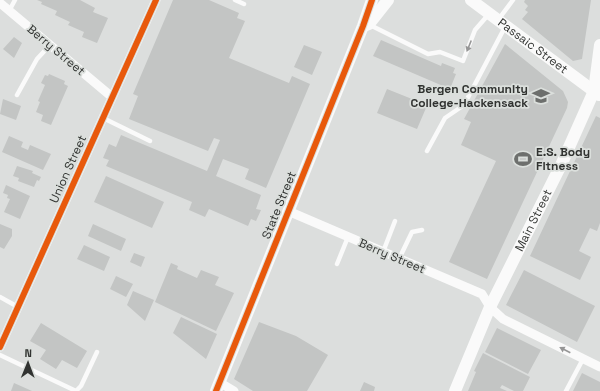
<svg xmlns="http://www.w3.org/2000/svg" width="600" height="391" viewBox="0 0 600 391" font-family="'Space Grotesk',sans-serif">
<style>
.building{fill:#c3c5c4}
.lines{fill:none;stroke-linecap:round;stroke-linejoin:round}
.service{stroke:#fafafa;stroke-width:4.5}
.minor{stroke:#fafafa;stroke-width:9}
.tertiary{stroke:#fafafa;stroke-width:12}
.cycleway-casing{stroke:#dbdfdc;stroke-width:8}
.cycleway{stroke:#e8590c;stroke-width:6}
.oneway{fill:#969696}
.labels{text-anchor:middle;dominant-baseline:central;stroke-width:3.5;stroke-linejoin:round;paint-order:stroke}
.street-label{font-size:12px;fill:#313331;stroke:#dbdfdc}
.poi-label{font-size:12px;font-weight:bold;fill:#313331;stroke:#dbdfdc;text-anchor:end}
</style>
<rect width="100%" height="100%" fill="#dcdedd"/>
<path class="building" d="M37,0H80L95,8L93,12L108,18L97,43L82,37L84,32L68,25L70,22L55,15L57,11L41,4L42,2Z
M173,0H209L239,13L237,18L245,21L229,58L289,83L292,76L310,84L266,188L245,179L249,169L223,159L216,176L261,195L256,209L261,210L256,221L251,219L248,226L209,209L205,217L189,210L192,202L106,166L109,160L103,158L109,144L116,147L121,135L207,171L220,140L214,138L208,151L129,119L138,96L133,94Z
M525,0H591L582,59L573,61L522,19L528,12L525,10L528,6L524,2Z
M14,37L22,43L14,58L3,49Z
M381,40L441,66L442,63L455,68L453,73L456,74L450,89L373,56Z
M505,44L563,91L568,102L567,108L487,279L449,262L496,161L461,145L471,122L464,119Z
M304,45L322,52L312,75L294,67Z
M49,74L65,81L64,84L68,86L51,125L41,121L43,115L36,112L40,102L38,101L45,85L41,83L45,75L48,76Z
M387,89L422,103L421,106L426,108L417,129L377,113Z
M3,99L21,106L16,120L0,114Z
M596,116L600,118V223L597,231L590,228L579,251L591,257L580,280L530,256Z
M9,136L23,142L21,147L28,150L30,145L51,154L43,170L2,152Z
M17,166L33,171L32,173L41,177L39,181L37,180L34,187L18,181L19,178L13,176Z
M106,176L164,202L152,228L94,202Z
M6,185L30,196L20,219L4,212L10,199L7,198L8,195L3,193Z
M0,224L12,229V236L4,249L0,247Z
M93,224L126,239L121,251L88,236Z
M84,245L110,257L104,271L77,259Z
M134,253L145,257L141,267L130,262Z
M171,263L178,266L177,269L197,278L201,270L219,277L215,285L234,293L216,331L155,302Z
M524,270L595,306L577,342L506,305Z
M116,276L133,284L126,297L110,289Z
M133,291L154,300L145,321L127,305Z
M181,317L217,334L206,359L173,333Z
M259,322L296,336L328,355L307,391H253L234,379Z
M41,323L87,351L77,368L62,360L56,369L40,359L46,350L30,341Z
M497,328L541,350L528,374L485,352Z
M483,353L530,377L523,391H514L502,385L500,388L507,391H468L476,372L474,371Z
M582,373L600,382V391H573Z
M364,382L375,387L374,391H360Z
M14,383L32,391H11Z"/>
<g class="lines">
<path class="service" d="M235,0L244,4
M9,11L15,0
M498,20L513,0
M370,25L428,54L440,52L463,61L475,30L488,15
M17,95L37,59L50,45
M103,118L150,141
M427,151L445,118L464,105L505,27
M383,252L395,221
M399,259L412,232L422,230
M337,264L348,237
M0,297L18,307
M0,355L76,391L81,386L97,352
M566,391L583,359"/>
<path class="minor" d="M0,3L112,97
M288,211L482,294L490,307L503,319L600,367
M0,347L156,0
M219,382L234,391"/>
<g class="tertiary">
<path id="s1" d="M471,0L599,95"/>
<path d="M364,26L369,24L388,0"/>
<path d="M216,391L363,26L372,0"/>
<path id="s2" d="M455,391L490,307L562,163L594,91L600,45"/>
</g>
<g class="cycleway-casing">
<path id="cycleway" d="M0,347L156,0
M216,391L363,26L372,0"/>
</g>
<use href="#cycleway" class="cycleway"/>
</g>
<defs><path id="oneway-solid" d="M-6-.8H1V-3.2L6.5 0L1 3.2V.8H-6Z"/></defs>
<g class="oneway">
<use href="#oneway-solid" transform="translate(469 46) rotate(112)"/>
<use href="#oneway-solid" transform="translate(565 350) rotate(-153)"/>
</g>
<defs>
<g id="university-bare" transform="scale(1.38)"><path d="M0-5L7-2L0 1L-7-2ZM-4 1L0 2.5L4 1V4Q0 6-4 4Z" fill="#6d6f6d" stroke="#dbdfdc" stroke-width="2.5" paint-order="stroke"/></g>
<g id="stadium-bare" transform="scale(1.38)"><path d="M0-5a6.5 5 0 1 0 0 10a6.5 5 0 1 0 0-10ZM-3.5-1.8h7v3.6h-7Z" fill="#6d6f6d" stroke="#dbdfdc" stroke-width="2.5" paint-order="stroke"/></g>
</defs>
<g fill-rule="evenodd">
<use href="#university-bare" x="541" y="96"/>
<use href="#stadium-bare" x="523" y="159"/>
</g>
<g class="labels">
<g class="street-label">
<text stroke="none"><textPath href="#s1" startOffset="77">Passaic Street</textPath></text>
<text transform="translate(56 50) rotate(40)">Berry Street</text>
<text transform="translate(68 169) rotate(-66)">Union Street</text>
<text transform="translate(279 205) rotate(-68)">State Street</text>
<text stroke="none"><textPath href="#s2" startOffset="188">Main Street</textPath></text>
<text transform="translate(392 256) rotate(23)">Berry Street</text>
</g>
<g class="poi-label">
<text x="528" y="89">Bergen Community<tspan x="528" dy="14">College-Hackensack</tspan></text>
<text x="536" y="152" text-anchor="start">E.S. Body<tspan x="536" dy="14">Fitness</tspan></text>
</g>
</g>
<g transform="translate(28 363) rotate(1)" stroke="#dbdfdc" stroke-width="3" paint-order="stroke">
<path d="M0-3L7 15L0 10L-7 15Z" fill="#313331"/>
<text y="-6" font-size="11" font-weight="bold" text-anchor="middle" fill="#313331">N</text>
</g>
</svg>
